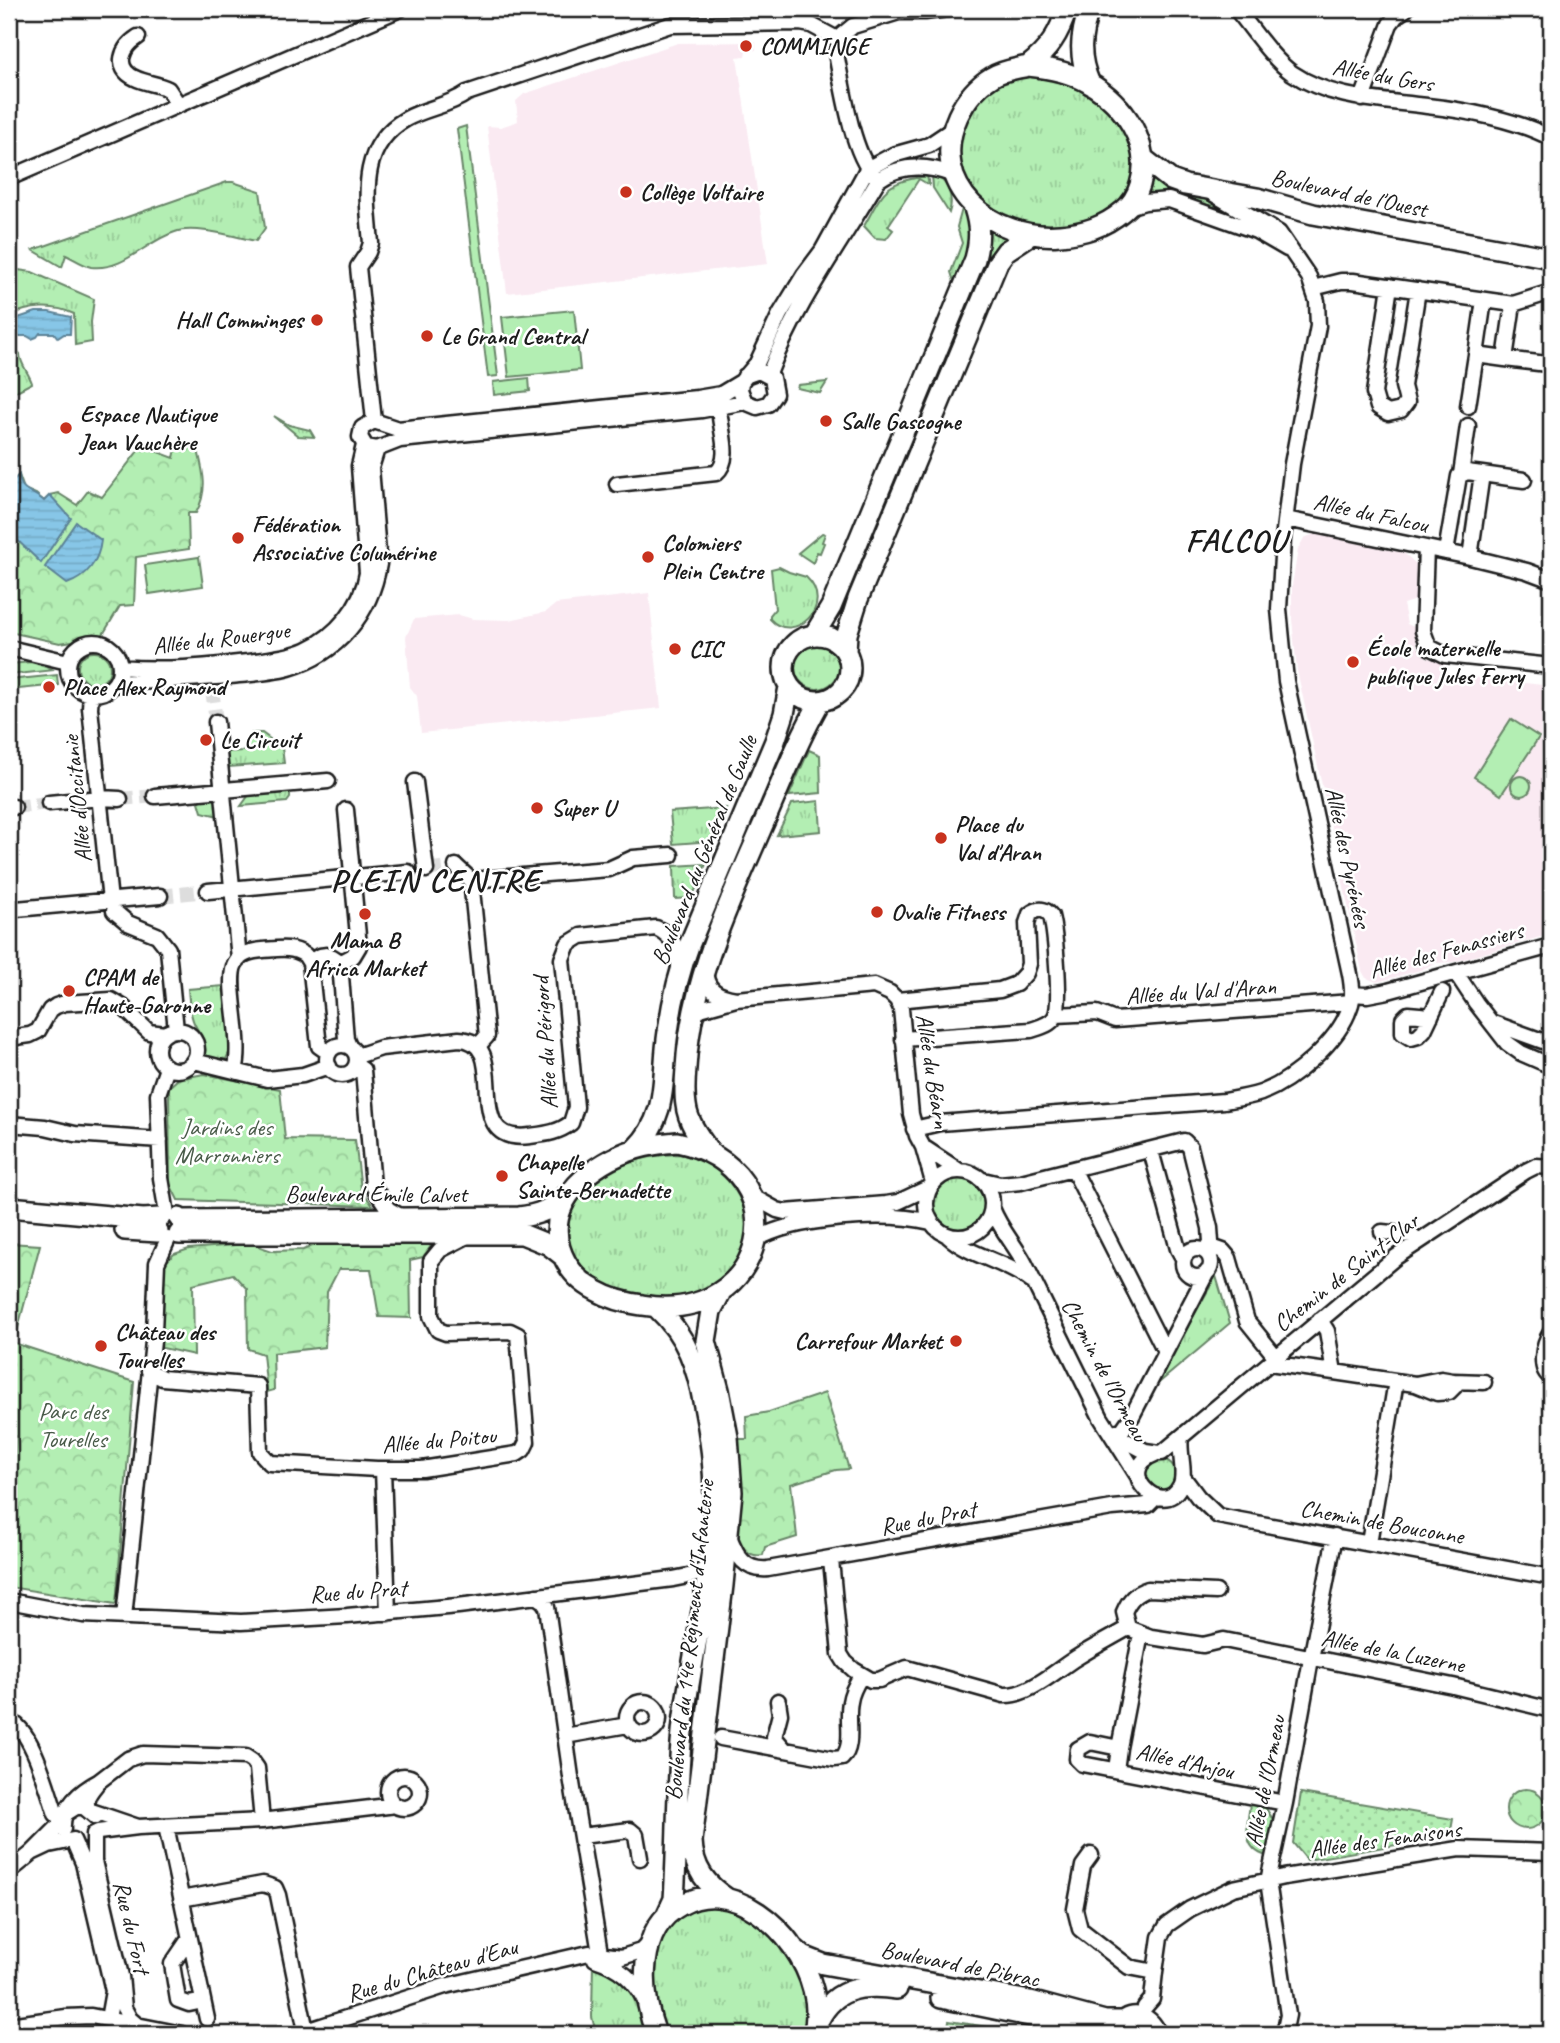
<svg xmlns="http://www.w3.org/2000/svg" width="1560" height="2043" viewBox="0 0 1560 2043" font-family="Caveat,sans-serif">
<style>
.built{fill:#faeaf2}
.grass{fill:url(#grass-tufts);stroke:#688568;stroke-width:2}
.park{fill:url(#park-crowns);stroke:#688568;stroke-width:2}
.garden{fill:url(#garden-dots);stroke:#688568;stroke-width:2}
.pitch{fill:#b3eeb3;stroke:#688568;stroke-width:2}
.water{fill:url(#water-rules);stroke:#5c8296;stroke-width:2}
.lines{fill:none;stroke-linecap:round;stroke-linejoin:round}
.street-tunnel{stroke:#ddd;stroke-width:14;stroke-dasharray:14 7;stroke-linecap:butt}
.street-casing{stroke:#1c1c1c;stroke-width:19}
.secondary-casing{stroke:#1c1c1c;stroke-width:24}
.street{stroke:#fff;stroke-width:14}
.secondary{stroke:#fff;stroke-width:19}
.poi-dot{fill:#c8321e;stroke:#fff;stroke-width:2.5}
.labels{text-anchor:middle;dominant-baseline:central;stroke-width:5;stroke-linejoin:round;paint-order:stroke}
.poi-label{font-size:24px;font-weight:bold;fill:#1c1c1c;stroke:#fff;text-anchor:start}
.street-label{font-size:24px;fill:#1c1c1c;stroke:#fff}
.park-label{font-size:24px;fill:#495b49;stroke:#fff}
.district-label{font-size:32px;font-weight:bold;letter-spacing:2px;fill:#1c1c1c;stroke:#fff}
</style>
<defs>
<pattern id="grass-tufts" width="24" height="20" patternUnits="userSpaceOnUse" patternTransform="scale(1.75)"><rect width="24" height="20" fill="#b3eeb3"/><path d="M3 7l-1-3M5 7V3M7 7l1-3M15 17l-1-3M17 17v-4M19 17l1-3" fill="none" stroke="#9c9"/></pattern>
<pattern id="park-crowns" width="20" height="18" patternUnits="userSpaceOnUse" patternTransform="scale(1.75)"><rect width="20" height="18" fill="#b3eeb3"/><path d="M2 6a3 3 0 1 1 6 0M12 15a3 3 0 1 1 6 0" fill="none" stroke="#9c9"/></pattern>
<pattern id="garden-dots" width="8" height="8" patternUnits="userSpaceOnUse" patternTransform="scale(1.75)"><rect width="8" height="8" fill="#b3eeb3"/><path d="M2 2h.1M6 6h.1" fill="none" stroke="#9c9" stroke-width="1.8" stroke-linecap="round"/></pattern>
<pattern id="water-rules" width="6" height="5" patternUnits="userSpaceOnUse" patternTransform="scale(1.75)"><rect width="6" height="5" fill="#87c6e7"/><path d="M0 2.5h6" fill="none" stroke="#74aac6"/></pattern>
</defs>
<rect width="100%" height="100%" fill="#fff"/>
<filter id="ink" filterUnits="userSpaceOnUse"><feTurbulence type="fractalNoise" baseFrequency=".0143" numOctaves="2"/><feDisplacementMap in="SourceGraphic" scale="14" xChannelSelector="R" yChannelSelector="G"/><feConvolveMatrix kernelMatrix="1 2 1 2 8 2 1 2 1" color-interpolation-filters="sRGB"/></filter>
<g filter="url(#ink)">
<path class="built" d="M756,42V50L746,51L745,56L737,57L768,264L507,293L487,126L501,127L518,121L516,101L524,94L678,43Z
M1314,534L1404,553L1416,564L1415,600L1403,604L1407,624L1414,627L1417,646L1426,657L1445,664L1444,674L1551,686V934L1453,962L1435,963L1421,970L1377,982L1366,978L1362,971L1341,873L1354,870L1346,830L1332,831L1297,670L1292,619V586L1298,549L1304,538Z
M649,593L661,708L421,733L417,696L410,687L406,637L414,619L459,615L473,619L509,620L546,612L556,604Z"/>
<path class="grass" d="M1040,75C1050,78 1061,79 1070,84C1099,97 1135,127 1135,162C1136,167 1133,173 1132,177C1127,202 1112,210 1090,219C1056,233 1014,228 985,204C980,199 974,195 970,189C949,153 961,98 1003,81C1015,77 1027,76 1040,75Z
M932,175C948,178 954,198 949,213L933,188Z
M1152,175L1210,198L1251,224L1162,195H1147Z
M927,176L929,185L919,179L888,226L893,230L886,239L875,238L864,226C884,190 884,182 927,176Z
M227,182H233L260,191L265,228L256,241C236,237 194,225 175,232C146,241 124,271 91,267C83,265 74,259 66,255L62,267L33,250Z
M962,209C981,235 965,259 955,285L951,272L962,243L957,227Z
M989,231L1008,239L966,321L958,318L984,253Z
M18,270L32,272L94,299L91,322L92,342L75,345L74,314C54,304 29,306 9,316V273Z
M949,337L957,340L890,503L882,500Z
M9,343L20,354C20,364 29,373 32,383L9,395Z
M827,382L820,393L797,388L798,385Z
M274,416L289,425L310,430L314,437L298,436Z
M877,512L884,514L846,610L838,606Z
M822,533L825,534L822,542L824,543L820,553L817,552L813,563L798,553Z
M779,567L789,572L806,577C837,606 793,645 770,619V615L775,609L771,569Z
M795 667a22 22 0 1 1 44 0a22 22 0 1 1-44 0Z
M78 668a16 16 0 1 1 32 0a16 16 0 1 1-32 0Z
M32,662L54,670L9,675V664Z
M57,675L58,685L9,690V680Z
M252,733H262L282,748L284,763L228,767L224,752L243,751Z
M809,750L820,755L821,793L789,796Z
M290,789V798L287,802L241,806L252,791Z
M217,794L218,816L202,812L197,795Z
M819,801L821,831L777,835L792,804Z
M726,808L712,841L673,844L670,812Z
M706,864L692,898L675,899L674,866Z
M224,986L232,1047L226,1059L212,1060L205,1053C207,1037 195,1031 192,1017C189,1008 189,998 188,989Z
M679,1154C742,1164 773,1241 720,1282C695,1300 655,1299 627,1292C577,1279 546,1233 587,1189C609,1164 647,1155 679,1154Z
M954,1177C977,1179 996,1203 978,1223C948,1257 904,1188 954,1177Z
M1216,1276L1230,1323L1154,1387Z
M1144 1475a16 16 0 1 1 32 0a16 16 0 1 1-32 0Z
M716,1906C760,1911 804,1964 809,2007C810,2015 806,2026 804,2034H666C647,1985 647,1908 716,1906Z
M593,1962C630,1972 636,2002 646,2034H596L592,2017Z
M949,2021L1033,2034H946Z"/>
<path class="park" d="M177,444L197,446C203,471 209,489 196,513H188L189,549L136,557L134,605L120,606L102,636L60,643L9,632V484L19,475L24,489L36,494L44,501L50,495L58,493L77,505L88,491L102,497L142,446L174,458Z
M204,1074L280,1089L285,1139L355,1140L361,1189L373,1206L178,1200L170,1184L169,1087L178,1079Z
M9,1243L40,1245L14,1343L134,1382L116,1604L9,1587V1547L16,1436L9,1435Z
M433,1243L423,1257L410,1260L411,1318L379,1317L371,1269H339L327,1292L325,1347L273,1353L274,1390L267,1392L263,1354L248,1349L247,1289L233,1274L193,1284L194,1355L158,1347L160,1292L165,1263L174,1254L189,1249L235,1245H255L272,1251L303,1250L315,1245Z
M825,1393L849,1469L836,1470L791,1484L797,1537L765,1547L763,1555C752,1557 747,1552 739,1545L737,1439H747L746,1416L769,1412Z
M1506 1809a20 20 0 1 1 40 0a20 20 0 1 1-40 0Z"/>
<path class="garden" d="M1301,1793L1453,1819L1450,1836L1307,1860L1293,1843Z
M1250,1804L1265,1807L1274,1821L1267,1856C1241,1849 1247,1825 1250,1804Z"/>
<path class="pitch" d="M466,126L498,376L488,377L457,129Z
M574,310L580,370L509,377L502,317Z
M529,378L530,391L494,395L493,382Z
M199,557L203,586L149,594L145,565Z
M1511,719L1539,737L1501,795L1474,777Z
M1511 786a10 10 0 1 1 20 0a10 10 0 1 1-20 0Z"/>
<path class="water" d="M36,312H49L71,317L70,334H64L58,338L54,333H40L37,337L32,339L27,336H9V321Z
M19,475C20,492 33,491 44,501L50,495L71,518L41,563L9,532V484Z
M76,522L101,540C99,561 87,577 67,584L45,567Z"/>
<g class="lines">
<path class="street-tunnel" d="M212,688L216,722
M120,799L155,796
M14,807L49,803
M408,872L456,866
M160,896L208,891"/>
<g class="street-casing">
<path id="street" d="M1236,9C1252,28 1272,59 1292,73C1332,100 1381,100 1427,106C1465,110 1517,120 1551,138
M138,37C122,47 113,68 135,78C145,83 158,84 168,89L178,104
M1362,99L1390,24L1396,16L1406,9
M873,174C852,153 842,84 836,53L842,35L853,26L899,12H925L948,9
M9,178L400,9
M1128,207L1145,202L1169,200L1256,231L1287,249
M1390,286L1374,393L1378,407L1388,413L1401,410L1407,402L1403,386L1418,290
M1313,288L1341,281H1353L1513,304L1551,292
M1484,300L1476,355L1505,359L1513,304
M1505,359L1547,364
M769,374C794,307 841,243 878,180C902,163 928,165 954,175
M745,376L759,371L772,378L775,394L768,404L757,407L745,402L740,390L741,382L757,363L780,314L804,275L822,251L867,169L893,155L929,145L953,129
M741,382L721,394L697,398L398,429L374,421L362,428L360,437L366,447L377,449L400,440L702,410L745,402
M1468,406L1476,355
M374,421L358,267L368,252L371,243C367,197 358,146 406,119C425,108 449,106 467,93L670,25L800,23L811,25L839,40
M1461,474L1468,426
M1482,474L1524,480
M617,484L716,473C731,461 722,435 720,417
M1286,519L1470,557L1527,571L1551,580
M1426,548L1423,631L1429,647L1445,655L1551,666
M1446,552L1459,476L1467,472L1482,474L1470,557
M68 668a26 26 0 1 1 52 0a26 26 0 1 1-52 0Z
M9,648L68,662
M120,667C163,671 205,667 248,662C267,659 288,658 306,650C336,636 362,606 367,573L359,466L364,445
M117,683C155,681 192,679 230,676C249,674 270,673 289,668C338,654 371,613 379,564L371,468L377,449
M91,693L90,708L110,901
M216,722L239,959
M415,782L426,870
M155,796L328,781
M49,803L100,798L120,799
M9,807H14
M456,866L471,880L609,869L633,858L671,855
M471,880L487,1036L478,1046
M208,891L408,872
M114,911L128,923L157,935L168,949L176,1030
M9,913L16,909L160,896
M340,963L353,956L359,946L346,810
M1456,973L1476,1003L1507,1043L1521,1053L1551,1066
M1352,994L1367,995L1388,991L1551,946
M736,999L874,986L890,993L897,1000L901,1009L911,1114L917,1136L923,1147L933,1182
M897,1000L1000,990L1016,984L1026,973L1029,964L1027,923L1030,914C1038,908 1045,908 1051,916C1055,932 1062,1004 1055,1017C1050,1025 1040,1027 1031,1030L903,1039
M1056,1015L1097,1013L1115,1020L1351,1002
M1431,1016L1408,1014L1403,1019V1033L1411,1038L1418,1036L1424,1030L1442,992
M692,1019L700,1009L736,999C717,996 706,990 705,970
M1493,1023L1551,1044
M157 1050a20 20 0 1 1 40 0a20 20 0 1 1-40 0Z
M9,1038L30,1035L38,1031L50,1010L56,1006L65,1003L111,1000L123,1007L149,1032L165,1034
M327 1060a15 15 0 1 1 30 0a15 15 0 1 1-30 0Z
M329,1053L319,1046L310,963C319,953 330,952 340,963L346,1039L349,1046
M357,1056L381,1048L459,1039C515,1041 456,1146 530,1136C545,1134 558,1133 571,1123L576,1107L562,959L568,944L581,936L656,928C674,936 680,951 679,970
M194,1061L267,1079L303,1075L329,1066
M356,1065L363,1070L373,1186L388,1209L404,1218
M167,1068L158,1094L161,1178L167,1214
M235,1071C244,1041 225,982 235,964C241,953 252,951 263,950C278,949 292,946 305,955L310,963
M9,1124L45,1127L75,1134L160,1140
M914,1129L940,1123L1224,1101C1236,1099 1249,1097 1261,1093C1294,1080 1339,1041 1350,1007C1354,997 1352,985 1350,974L1286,681L1279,609L1283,539L1292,464L1318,326L1317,301L1309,277L1279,233L1212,193
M923,1147L958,1170
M1151,1151L1178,1249L1183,1258
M926 1204a33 33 0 1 1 66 0a33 33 0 1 1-66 0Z
M1074,1171L1165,1351
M983,1180L1000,1184L1021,1182L1184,1141L1190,1147L1210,1228L1211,1242L1206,1252
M750,1195L777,1210L785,1212L886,1204L898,1202L930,1187
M992,1208C1000,1229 1015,1245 1025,1264L1101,1418L1139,1478
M1382,1232L1411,1235L1418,1242
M948,1236C971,1257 1006,1261 1031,1281
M755,1240C794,1217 886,1211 931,1222
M1209,1246L1223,1251L1229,1258L1247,1321L1276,1357
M1183 1263a14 14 0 1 1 28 0a14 14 0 1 1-28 0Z
M1551,1332C1543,1344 1538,1370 1551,1377
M1269,1363L1334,1372L1327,1331L1320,1320
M149,1371L162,1378L258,1386L260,1452L270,1463L377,1469H422L517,1454L523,1450L527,1442L518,1335L510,1331L446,1333L438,1330L431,1316V1261L440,1250L467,1236
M1334,1372L1415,1384L1437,1393L1449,1392L1455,1386L1453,1381L1441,1379L1415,1384
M1453,1381L1484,1382
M1112,1434L1123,1429L1132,1416L1207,1272
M1115,1435L1145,1451L1160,1453
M1162,1453L1396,1257L1526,1171L1536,1166L1551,1167
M1155,1454C1112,1471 1163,1520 1180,1486C1187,1474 1178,1452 1181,1437
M383,1469L388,1613
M1183,1477L1198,1497L1218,1516L1551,1577
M729,1536C737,1556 744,1571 768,1569L1112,1508L1148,1505L1156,1497
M1369,1543L1396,1381
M831,1560L840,1654L845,1662L854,1670L871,1680H879L907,1668L1004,1695C1029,1696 1055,1671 1076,1658C1093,1647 1111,1638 1128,1628
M1216,1592L1148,1589C1135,1593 1129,1600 1124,1612L1128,1628L1151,1637L1203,1645L1224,1640L1453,1686L1551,1710
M536,1596L543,1601L547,1607L571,1777L600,1953
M9,1601L83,1615L241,1622L347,1616L458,1606L673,1579L693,1575L708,1568
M124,1617L154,1332L157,1263L168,1239
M778,1701L780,1714L774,1737L785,1750
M627 1718a16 16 0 1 1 32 0a16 16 0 1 1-32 0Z
M9,1721C32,1727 48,1792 56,1814L63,1822L32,1853L49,1845L73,1840L83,1863L113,1991L108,2019
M565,1736L628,1725
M721,1738L834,1759L842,1758C855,1746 846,1719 850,1702C851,1693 856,1684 861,1676
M1119,1748L1141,1634
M1116,1770L1119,1748L1090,1742L1078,1749L1077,1759L1082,1764L1285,1803
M388 1792a16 16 0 1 1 32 0a16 16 0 1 1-32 0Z
M98,1782L128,1759L143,1754L246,1757L252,1761L257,1768L262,1821
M91,1811L138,1827L98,1832L94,1834V1861L121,1976L124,2008L130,2019L137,2025
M68,1812L76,1807H84L96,1817
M166,1826L207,2019
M138,1827L262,1821L396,1805
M63,1829C61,1807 81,1791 98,1782C91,1791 84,1797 88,1809
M581,1836L630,1830L636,1835L640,1858
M1091,1855L1083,1866L1075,1909L1080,1929L1129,1967L1155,1972L1160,1937L1167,1925L1190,1909L1233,1888L1284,1877L1459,1849L1551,1852
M9,1872L32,1853
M181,1899L263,1884L275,1888L278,1895L306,2031
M189,1939L172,1964L178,2000L189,2004L203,2001
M595,1959C617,1966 635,1980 645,2001
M1145,2007L1152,1999L1155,1972
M9,2025L66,2017L91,2016L182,2034
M297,2034L445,1986L589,1953L622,1957L641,1951L650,1942
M1284,2034L1288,2015L1268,1881L1285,1803L1311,1659L1335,1536"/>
</g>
<g class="secondary-casing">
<path id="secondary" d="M1089,9C1080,37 1078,56 1090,84
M1028,66C1050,68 1070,72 1089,83C1123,103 1153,144 1140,185C1137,195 1132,204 1123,211C1104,227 1084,233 1060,235C993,241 926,186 958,116C965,101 977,86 992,77C1003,70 1016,69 1028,66Z
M1028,66C1049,50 1059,34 1067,9
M1144,159L1171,180L1185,185L1257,198L1313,214L1551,258
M784 668a33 33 0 1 1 66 0a33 33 0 1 1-66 0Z
M814,635L831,607L975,259C980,240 980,227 974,208
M846,651L847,634L858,599L998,262L1006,251L1030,235
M677,1142C805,1169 768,1327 642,1305C627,1303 611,1299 597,1291C579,1282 566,1267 560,1248C545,1199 594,1162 636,1149C649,1145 663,1143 677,1142Z
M635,1149C670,1115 661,1076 668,1032C672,1001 679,972 690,943L775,741L784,714L789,687
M710,1152C700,1138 688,1123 686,1105C684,1093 685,1080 686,1068C691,981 728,906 762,827C781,785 797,741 820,702
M9,1207L143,1219L160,1218
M179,1218L181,1220L519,1217C539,1215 552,1209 567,1195
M125,1230L158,1232
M179,1234H522L549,1245L563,1256
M720,1294L711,1311L706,1341L719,1390L728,1437L732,1492L723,1585L692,1841C693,1868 706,1885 728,1899
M657,1308C687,1336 697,1367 704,1406C712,1444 716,1484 713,1523C709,1590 692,1656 683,1723C676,1781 678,1840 674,1899L667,1914
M795,1949L803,1956L823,1964L1030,2001L1105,2021H1122
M941,1998L1054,2021L1104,2034
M816,2026C832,1988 860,1984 897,1989
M1117,2030C1127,2010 1149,2014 1156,2034
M656,2034C641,1993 636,1929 681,1905C692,1899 705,1896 717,1897C774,1902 830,1979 813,2034"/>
</g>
<use href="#street" class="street"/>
<use href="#secondary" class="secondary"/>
</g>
</g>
<g class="poi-dot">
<circle cx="746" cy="46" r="7"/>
<circle cx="626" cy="192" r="7"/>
<circle cx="317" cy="320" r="7"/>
<circle cx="427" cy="336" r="7"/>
<circle cx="826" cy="421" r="7"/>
<circle cx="66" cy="428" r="7"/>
<circle cx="238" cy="538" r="7"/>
<circle cx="648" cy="557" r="7"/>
<circle cx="675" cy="649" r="7"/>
<circle cx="1353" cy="662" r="7"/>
<circle cx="49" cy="687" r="7"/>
<circle cx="206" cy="740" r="7"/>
<circle cx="537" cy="808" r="7"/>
<circle cx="941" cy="838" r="7"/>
<circle cx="877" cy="912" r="7"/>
<circle cx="365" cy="914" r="7"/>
<circle cx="69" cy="991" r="7"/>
<circle cx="502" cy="1176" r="7"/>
<circle cx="956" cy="1341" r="7"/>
<circle cx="101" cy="1346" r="7"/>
</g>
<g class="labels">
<g class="poi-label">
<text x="760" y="46">COMMINGE</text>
<text x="640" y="192">Collège Voltaire</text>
<text x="303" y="320" text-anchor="end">Hall Comminges</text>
<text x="441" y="336">Le Grand Central</text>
<text x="80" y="414">Espace Nautique<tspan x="80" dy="28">Jean Vauchère</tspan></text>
<text x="840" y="421">Salle Gascogne</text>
<text x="252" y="524">Fédération<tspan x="252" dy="28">Associative Columérine</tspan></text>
<text x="662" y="543">Colomiers<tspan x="662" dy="28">Plein Centre</tspan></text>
<text x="1367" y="648">École maternelle<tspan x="1367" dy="28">publique Jules Ferry</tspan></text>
<text x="689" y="649">CIC</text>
<text x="63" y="687">Place Alex Raymond</text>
<text x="220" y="740">Le Circuit</text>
<text x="551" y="808">Super U</text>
<text x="955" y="824">Place du<tspan x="955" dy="28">Val d'Aran</tspan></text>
<text x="891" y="912">Ovalie Fitness</text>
<text x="365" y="940" text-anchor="middle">Mama B<tspan x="365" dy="28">Africa Market</tspan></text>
<text x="83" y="977">CPAM de<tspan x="83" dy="28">Haute-Garonne</tspan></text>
<text x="516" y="1162">Chapelle<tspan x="516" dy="28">Sainte-Bernadette</tspan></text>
<text x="115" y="1332">Château des<tspan x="115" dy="28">Tourelles</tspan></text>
<text x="942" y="1341" text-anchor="end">Carrefour Market</text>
</g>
<g class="street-label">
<text transform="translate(1383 75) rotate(10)">Allée du Gers</text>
<text transform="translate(1349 193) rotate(12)">Boulevard de l'Ouest</text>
<text transform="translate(1371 513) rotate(12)">Allée du Falcou</text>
<text transform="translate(221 638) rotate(-7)">Allée du Rouergue</text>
<text transform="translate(77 799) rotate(-96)">Allée d'Occitanie</text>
<text transform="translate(704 850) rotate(-68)">Boulevard du Général de Gaulle</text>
<text transform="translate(1348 857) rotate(78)">Allée des Pyrénées</text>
<text transform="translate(1446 950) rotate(-15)">Allée des Fenassiers</text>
<text transform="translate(1201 991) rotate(-4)">Allée du Val d'Aran</text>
<text transform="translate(545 1043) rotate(-94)">Allée du Périgord</text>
<text transform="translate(933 1071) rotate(81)">Allée du Béarn</text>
<text x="376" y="1194">Boulevard Émile Calvet</text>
<text transform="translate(1346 1272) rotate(-38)">Chemin de Saint-Clar</text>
<text transform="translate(1105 1370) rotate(62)">Chemin de l'Ormeau</text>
<text transform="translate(439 1440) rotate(-5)">Allée du Poitou</text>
<text transform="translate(928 1518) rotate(-11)">Rue du Prat</text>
<text transform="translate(1382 1522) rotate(10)">Chemin de Bouconne</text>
<text transform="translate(358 1591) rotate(-4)">Rue du Prat</text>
<text transform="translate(689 1640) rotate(-84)">Boulevard du 14e Régiment d'Infanterie</text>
<text transform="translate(1393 1651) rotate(11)">Allée de la Luzerne</text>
<text transform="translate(1185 1761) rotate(12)">Allée d'Anjou</text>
<text transform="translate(1265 1781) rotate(-79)">Allée de l'Ormeau</text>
<text transform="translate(1385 1839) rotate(-8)">Allée des Fenaisons</text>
<text transform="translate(132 1927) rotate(77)">Rue du Fort</text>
<text transform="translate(960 1964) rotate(11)">Boulevard de Pibrac</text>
<text transform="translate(432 1970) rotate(-16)">Rue du Château d'Eau</text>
</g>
<g class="park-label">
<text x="227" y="1127">Jardins des<tspan x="227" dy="28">Marronniers</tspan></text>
<text x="73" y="1411">Parc des<tspan x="73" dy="28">Tourelles</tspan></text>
</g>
<g class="district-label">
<text x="1236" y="540">FALCOU</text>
<text x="436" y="880">PLEIN CENTRE</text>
</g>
</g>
<rect width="1560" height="2043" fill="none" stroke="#fff" stroke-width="35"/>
<rect x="18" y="18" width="1525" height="2008" fill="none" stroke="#1c1c1c" stroke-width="2.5" filter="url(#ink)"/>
</svg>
